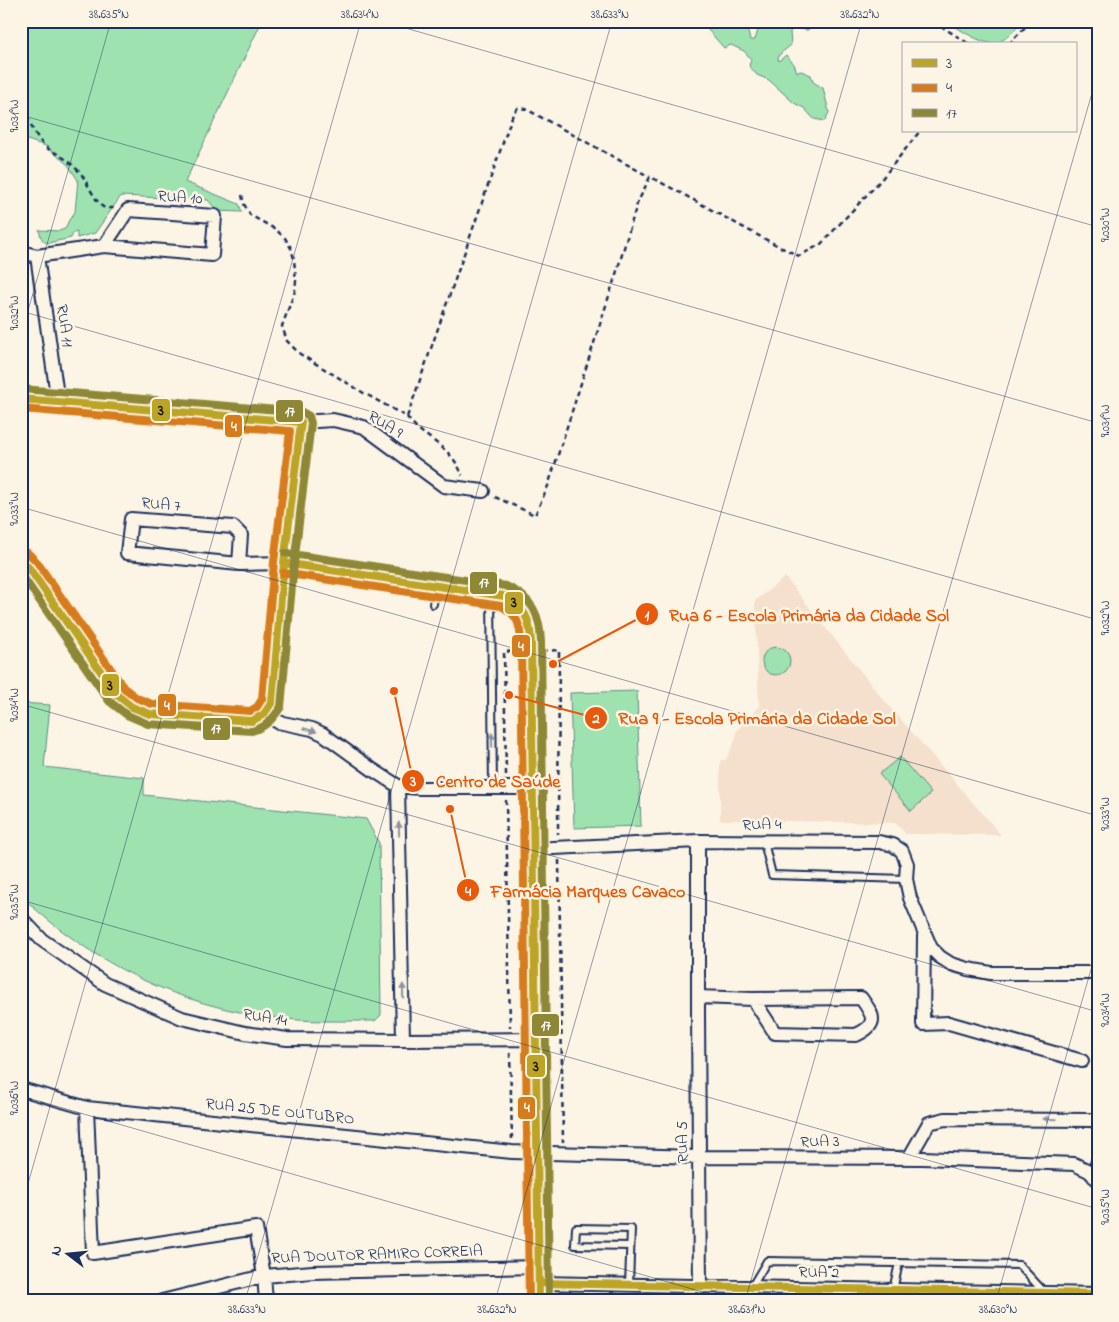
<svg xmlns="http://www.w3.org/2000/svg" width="1119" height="1322" viewBox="0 0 1119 1322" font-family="'Indie Flower',sans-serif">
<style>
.built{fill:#f4e0cc}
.green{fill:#9ee3af;stroke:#5c8986}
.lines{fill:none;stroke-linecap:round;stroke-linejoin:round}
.lane-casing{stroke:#1b2f5e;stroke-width:10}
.street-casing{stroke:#1b2f5e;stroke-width:16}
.path{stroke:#1b2f5e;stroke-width:2.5;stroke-dasharray:5 4;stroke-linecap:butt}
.lane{stroke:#fcf5e5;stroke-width:6}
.street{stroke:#fcf5e5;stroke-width:12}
.bus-1-casing{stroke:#fcf5e5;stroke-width:11}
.bus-2-casing{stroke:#fcf5e5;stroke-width:11}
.bus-3-casing{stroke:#fcf5e5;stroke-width:11}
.bus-1{stroke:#bca426;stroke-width:8}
.bus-2{stroke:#d67c1c;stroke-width:8}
.bus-3{stroke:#8e8735;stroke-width:8}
.oneway{fill:#8c92a2}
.ticks{fill:none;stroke:#1b2f5e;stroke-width:1;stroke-opacity:0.45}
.labels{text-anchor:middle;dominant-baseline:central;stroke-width:5;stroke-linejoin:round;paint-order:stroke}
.street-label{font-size:16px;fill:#1b2f5e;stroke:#fcf5e5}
.leader{fill:none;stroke:#e8590c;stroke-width:2}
.callout-dot{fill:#e8590c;stroke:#fcf5e5;stroke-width:2}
.mark-label{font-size:15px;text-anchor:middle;font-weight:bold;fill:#fff}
.callout-label{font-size:18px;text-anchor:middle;font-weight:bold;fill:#e8590c;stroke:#fcf5e5;stroke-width:5;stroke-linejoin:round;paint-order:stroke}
.line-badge{stroke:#fcf5e5;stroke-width:2}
.badge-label{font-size:14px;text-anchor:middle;font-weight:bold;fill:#fff}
.pale-badge-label{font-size:14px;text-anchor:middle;font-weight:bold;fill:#111}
.neatline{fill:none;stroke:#1b2f5e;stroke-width:2}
.ticks-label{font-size:12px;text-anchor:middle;fill:#1b2f5e}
</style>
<rect width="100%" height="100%" fill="#fcf5e5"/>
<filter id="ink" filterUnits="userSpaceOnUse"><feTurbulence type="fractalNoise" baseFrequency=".02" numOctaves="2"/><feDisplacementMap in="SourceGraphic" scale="10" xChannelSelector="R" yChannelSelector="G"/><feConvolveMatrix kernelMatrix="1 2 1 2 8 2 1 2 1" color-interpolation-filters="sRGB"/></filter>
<g filter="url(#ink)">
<path class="built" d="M785,577L878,693L1001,835L906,834L895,823L720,820V760H726L736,738V732L759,706L755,601Z"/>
<path class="green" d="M21,21H262L185,182L239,204L242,212L217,211L208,200L121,196L95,233L77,238V232L73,233L71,238L48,243C41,242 41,236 39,230L59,231L65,229L69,220L75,212L78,180L68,165L46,146L21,138Z
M700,21H745L750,40H755L758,30L763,21H815L808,30L799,29L794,25L790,32L791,45L781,53L778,58L779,61L786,55L794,64L797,72L801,71L811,75L813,82L823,88L829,112L825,121L814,119L804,108L794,103L769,80L757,75L749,66L751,59L744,51L731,45L724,48Z
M946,21H1023C1016,28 1008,38 999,42C985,48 958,28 946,21Z
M762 661a14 14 0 1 1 28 0a14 14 0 1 1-28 0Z
M637,691L641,826L574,828L570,693Z
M21,703L50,705L44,767L144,778V795L366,819L379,843L381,1015L375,1021C342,1021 309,1022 276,1018C178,1006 93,964 21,896Z
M900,757L931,793L911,811L879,774Z
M578,1296L805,1301H573Z"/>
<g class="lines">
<g class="lane-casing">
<path id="lane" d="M491,594L493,789
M433,604L436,586
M764,842L772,875L906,879
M629,1285L631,1229L576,1228L575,1245L630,1246
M751,1288L767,1261L1019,1265L1044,1292
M893,1290L899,1263"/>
</g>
<g class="street-casing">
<path id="street" d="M21,252L37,256L104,246L128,210L215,216L212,255L104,246
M37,256L58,402
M21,399L301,422L333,420L364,427L444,486L483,491
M21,560L29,568L117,695L132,707L150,714L252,721L264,714L272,702L284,563L301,422
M239,564L241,535L233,527L131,519L127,553L239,564L284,563L504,596C536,610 530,634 531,663L539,1301
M264,714L278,722L312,729L323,734L373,770L398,786L419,788H532
M398,786L403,1040
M698,841V1015L700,1287
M533,849L698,841L879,842L893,845L902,851L907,864L906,879L910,898L931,948L940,957L951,964L968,969L991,973H1098
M21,918L42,940L105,984L182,1018L245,1033L287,1039L403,1040L535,1039
M924,936L923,1024L949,1023L1082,1061
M698,997L753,999L861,998C873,1015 880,1024 856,1035L775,1033L753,999
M21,1089L87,1108L512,1152L699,1157L923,1158L1074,1164L1089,1171L1098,1180
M87,1108L93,1253L256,1228L264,1276L266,1301
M909,1158L929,1123L945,1119L1092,1120L1098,1123
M1094,1177L1098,1161
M539,1283L1098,1294
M162,1301L264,1276L313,1272L539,1267"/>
</g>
<path class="path" d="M933,21L969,44
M21,37C29,51 24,63 23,77C21,99 26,121 39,139C46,150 52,150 62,157C69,161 74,167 80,172C86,180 96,203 103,207C106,208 111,208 114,208
M1009,44L1031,21
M242,195L244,204L250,215L275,229L285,238L291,248L294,259L296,281L295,291L282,326L287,341L300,354L362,392L407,417L513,114L518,108L526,109L650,177
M407,417C410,421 414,425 418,429C435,443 454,452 462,475
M495,497L535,515L548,486L618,268L637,204L650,177C700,202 748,232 799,256L821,244L880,181L920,131
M543,651L559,650L558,834
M506,775L504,652L518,651
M506,800L510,1027
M559,860L563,1142
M510,1053L512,1140
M1092,1067L1098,1071
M574,1299L575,1301"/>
<use href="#lane" class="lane"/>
<use href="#street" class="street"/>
<g class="bus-1-casing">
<path id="bus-1" d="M21,399L301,422
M21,560L29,568L117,695L132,707L150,714L252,721L264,714L272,702L284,563L301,422
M284,563L504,596C525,608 530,618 531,642L539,1301
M539,1283L1098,1294"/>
</g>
<g class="bus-2-casing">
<path id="bus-2" d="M21,409L290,431L274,562L262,699L257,707L250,711L152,704L137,698L124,688L37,562L28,553
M283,573L501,606C518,615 520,624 521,642L529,1301"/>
</g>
<g class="bus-3-casing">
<path id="bus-3" d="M285,553L506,586C533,598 540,615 541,642L549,1301
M21,574L109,701L127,715L148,724L252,731C267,727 273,718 281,707L294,564L311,423L309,416L302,412L22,389"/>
</g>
<use href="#bus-1" class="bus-1"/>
<use href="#bus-2" class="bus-2"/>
<use href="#bus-3" class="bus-3"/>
</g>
<defs><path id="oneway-solid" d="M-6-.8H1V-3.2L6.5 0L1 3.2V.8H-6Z" transform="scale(1.25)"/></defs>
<g class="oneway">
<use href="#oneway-solid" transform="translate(310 730) rotate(16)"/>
<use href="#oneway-solid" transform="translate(492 740) rotate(-91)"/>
<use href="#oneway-solid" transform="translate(399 829) rotate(-91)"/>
<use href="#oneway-solid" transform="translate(403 991) rotate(-91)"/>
<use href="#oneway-solid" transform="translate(1050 1119) rotate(-179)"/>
</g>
</g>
<path class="ticks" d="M381,21L1098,227M1065,21L1098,31M21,115L1098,423M21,311L1098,620M21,335L111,21M21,507L1098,816M21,704L1098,1012M21,900L1098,1209M21,1096L734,1301M21,1208L361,21M21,1293L50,1301M245,1301L612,21M495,1301L862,21M745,1301L1098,72M996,1301L1098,945"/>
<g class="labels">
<g class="street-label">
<text transform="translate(180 198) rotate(4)">RUA 10</text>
<text transform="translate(64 326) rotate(82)">RUA 11</text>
<text transform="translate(385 425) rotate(32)">RUA 9</text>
<text transform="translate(161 505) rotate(5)">RUA 7</text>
<text x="762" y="825">RUA 4</text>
<text transform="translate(265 1018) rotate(9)">RUA 14</text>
<text transform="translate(280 1112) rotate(6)">RUA 25 DE OUTUBRO</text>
<text transform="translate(683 1142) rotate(-90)">RUA 5</text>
<text x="820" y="1142">RUA 3</text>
<text transform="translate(377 1255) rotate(-2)">RUA DOUTOR RAMIRO CORREIA</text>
<text transform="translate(819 1273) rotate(1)">RUA 2</text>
</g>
</g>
<path class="leader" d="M553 664L647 614M509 695L596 718M394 691L413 781M450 809L468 890"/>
<g class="callout-dot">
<circle cx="553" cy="664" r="5"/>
<circle cx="509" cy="695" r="5"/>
<circle cx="394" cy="691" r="5"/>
<circle cx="450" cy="809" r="5"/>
<circle cx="647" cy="614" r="12"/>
<circle cx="596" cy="718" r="12"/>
<circle cx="413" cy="781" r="12"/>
<circle cx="468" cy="890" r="12"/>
</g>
<g class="mark-label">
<text x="647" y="620">1</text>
<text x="596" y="723">2</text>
<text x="413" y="786">3</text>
<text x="468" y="896">4</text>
</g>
<g class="callout-label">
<text x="809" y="621">Rua 6 - Escola Primária da Cidade Sol</text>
<text x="757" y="724">Rua 9 - Escola Primária da Cidade Sol</text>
<text x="498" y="787">Centro de Saúde</text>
<text x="588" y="897">Farmácia Marques Cavaco</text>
</g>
<g class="line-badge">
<rect x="151" y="398" width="20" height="24" rx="5" fill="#bca426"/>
<rect x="275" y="399" width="29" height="24" rx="5" fill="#8e8735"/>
<rect x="224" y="414" width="19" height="24" rx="5" fill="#d67c1c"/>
<rect x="469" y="571" width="29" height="24" rx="5" fill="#8e8735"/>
<rect x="504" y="591" width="20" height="24" rx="5" fill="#bca426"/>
<rect x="511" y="634" width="20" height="24" rx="5" fill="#d67c1c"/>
<rect x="101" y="673" width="19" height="24" rx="5" fill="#bca426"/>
<rect x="157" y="693" width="20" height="24" rx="5" fill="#d67c1c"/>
<rect x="202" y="717" width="29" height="24" rx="5" fill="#8e8735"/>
<rect x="531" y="1013" width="29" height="24" rx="5" fill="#8e8735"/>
<rect x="526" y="1054" width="20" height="24" rx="5" fill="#bca426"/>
<rect x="517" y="1096" width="19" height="24" rx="5" fill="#d67c1c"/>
</g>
<g class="badge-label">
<text x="290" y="416">17</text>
<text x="234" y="431">4</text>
<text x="484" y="587">17</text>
<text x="521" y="651">4</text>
<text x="167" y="710">4</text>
<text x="216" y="733">17</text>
<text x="546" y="1030">17</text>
<text x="527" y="1112">4</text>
</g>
<g class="pale-badge-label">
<text x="161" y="415">3</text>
<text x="514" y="607">3</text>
<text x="110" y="690">3</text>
<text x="536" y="1071">3</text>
</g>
<rect width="1119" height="1322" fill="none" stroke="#fcf5e5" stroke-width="55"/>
<rect x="902" y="42" width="175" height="90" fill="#fcf5e5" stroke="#a2a6af"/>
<rect x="912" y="59" width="25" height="8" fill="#bca426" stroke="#a2a6af"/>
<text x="946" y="68" font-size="15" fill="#1b2f5e">3</text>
<rect x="912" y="84" width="25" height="8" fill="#d67c1c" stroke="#a2a6af"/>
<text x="946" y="92" font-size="15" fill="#1b2f5e">4</text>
<rect x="912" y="109" width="25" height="8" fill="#8e8735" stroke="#a2a6af"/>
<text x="946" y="118" font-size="15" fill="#1b2f5e">17</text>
<g transform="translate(68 1254) rotate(286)" stroke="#fcf5e5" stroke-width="4" paint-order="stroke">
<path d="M0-4L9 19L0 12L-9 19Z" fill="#1b2f5e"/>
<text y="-8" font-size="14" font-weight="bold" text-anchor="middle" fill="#1b2f5e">N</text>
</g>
<rect x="28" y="28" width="1064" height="1266" class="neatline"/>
<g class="ticks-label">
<text x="109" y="18">38.635°N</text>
<text x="360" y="18">38.634°N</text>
<text x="610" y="18">38.633°N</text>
<text x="860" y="18">38.632°N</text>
<text transform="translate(14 116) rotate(-90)" y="4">9.031°W</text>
<text transform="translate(1105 225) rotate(-90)" y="4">9.030°W</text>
<text transform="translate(14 313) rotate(-90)" y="4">9.032°W</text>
<text transform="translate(1105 421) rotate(-90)" y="4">9.031°W</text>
<text transform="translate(14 509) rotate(-90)" y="4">9.033°W</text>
<text transform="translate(1105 618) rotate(-90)" y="4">9.032°W</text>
<text transform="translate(14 705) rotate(-90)" y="4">9.034°W</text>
<text transform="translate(1105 814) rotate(-90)" y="4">9.033°W</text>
<text transform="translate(14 902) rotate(-90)" y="4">9.035°W</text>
<text transform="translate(1105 1010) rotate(-90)" y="4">9.034°W</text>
<text transform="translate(14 1098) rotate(-90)" y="4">9.036°W</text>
<text transform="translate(1105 1207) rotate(-90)" y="4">9.035°W</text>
<text x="247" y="1313">38.633°N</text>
<text x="497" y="1313">38.632°N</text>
<text x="747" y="1313">38.631°N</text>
<text x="998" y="1313">38.630°N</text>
</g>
</svg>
